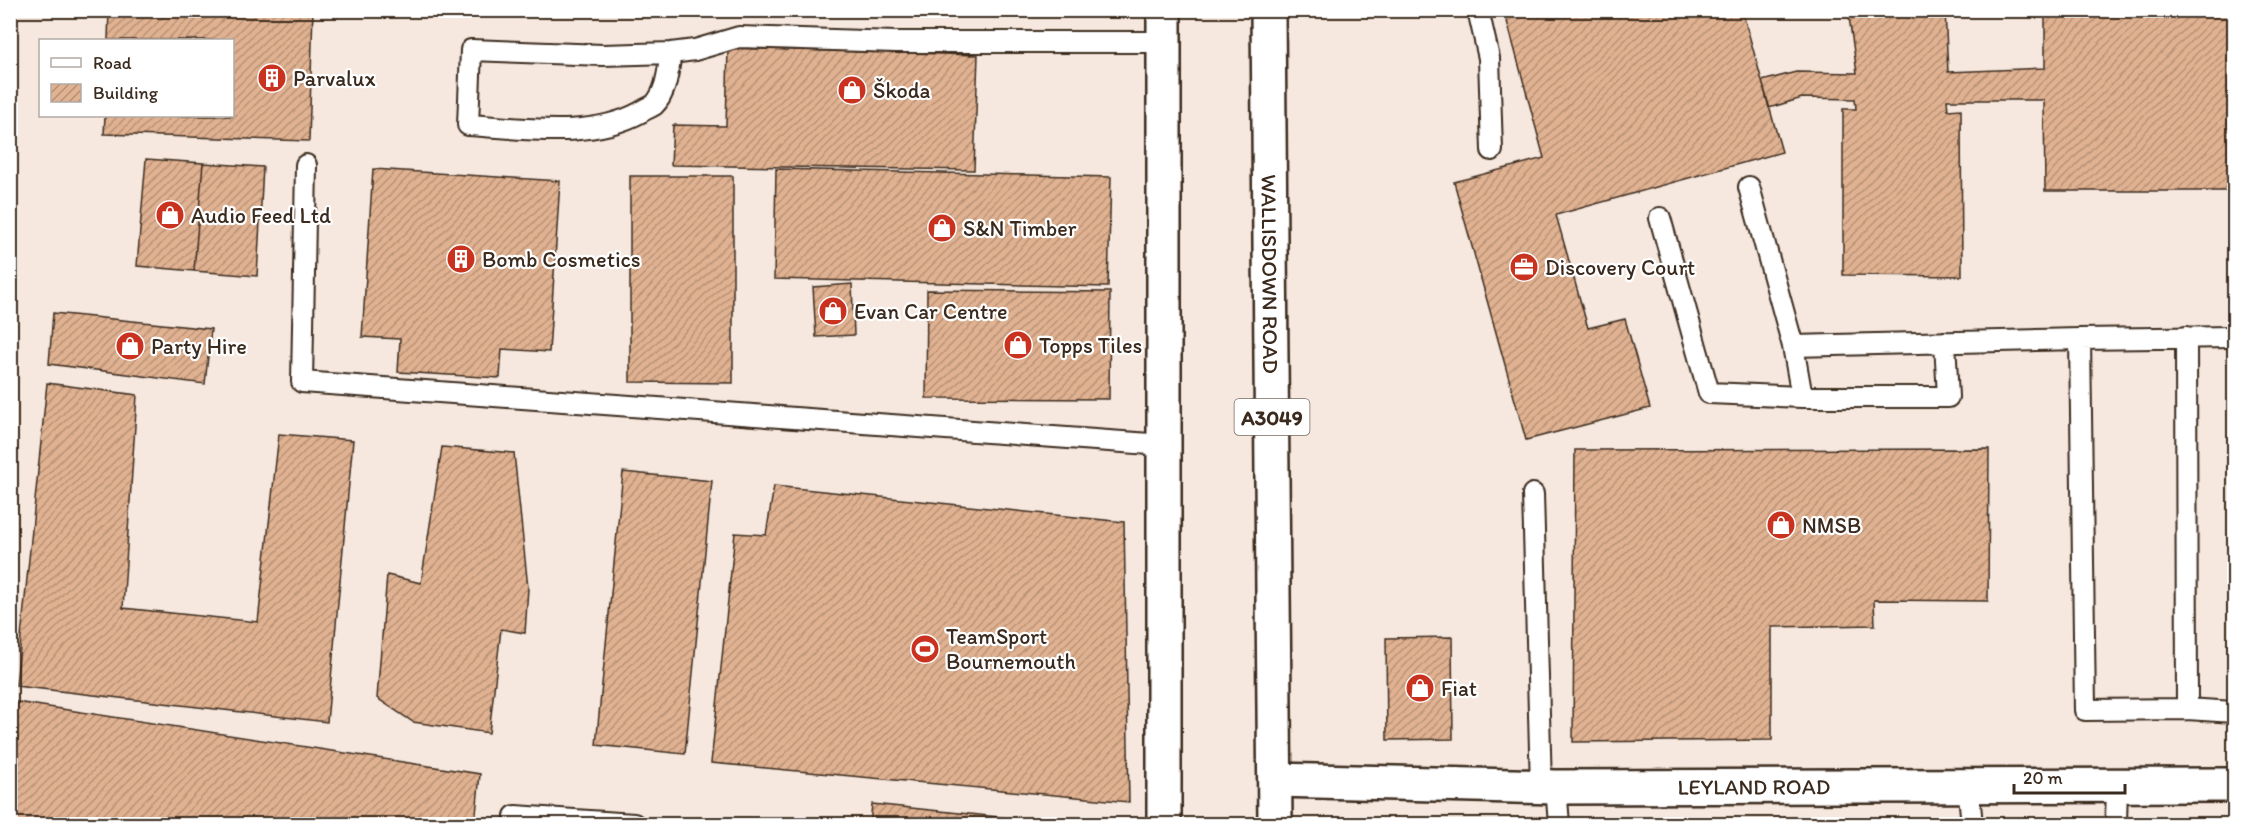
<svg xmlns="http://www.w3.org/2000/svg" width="2245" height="835" viewBox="0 0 2245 835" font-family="Itim,sans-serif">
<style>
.building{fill:url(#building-hatch);stroke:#3b2a1e;stroke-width:1.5}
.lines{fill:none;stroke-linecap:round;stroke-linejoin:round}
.service-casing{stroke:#3b2a1e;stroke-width:24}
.minor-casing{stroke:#3b2a1e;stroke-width:38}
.primary-casing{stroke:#3b2a1e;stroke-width:38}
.service{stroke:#fff;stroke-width:20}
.minor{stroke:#fff;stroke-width:33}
.primary{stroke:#fff;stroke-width:33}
.labels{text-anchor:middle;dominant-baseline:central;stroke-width:4.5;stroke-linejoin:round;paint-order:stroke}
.shield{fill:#fff;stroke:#766a62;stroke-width:1.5}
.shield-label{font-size:21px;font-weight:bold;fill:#3b2a1e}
.poi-label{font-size:22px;fill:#3b2a1e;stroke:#fff;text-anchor:start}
.street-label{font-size:22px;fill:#3b2a1e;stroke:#fff}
</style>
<defs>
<pattern id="building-hatch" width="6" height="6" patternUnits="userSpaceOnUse" patternTransform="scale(1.5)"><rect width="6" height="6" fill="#e0b291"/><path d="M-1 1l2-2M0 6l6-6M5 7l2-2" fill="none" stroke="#b79176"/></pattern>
</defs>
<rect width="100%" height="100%" fill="#f6e8de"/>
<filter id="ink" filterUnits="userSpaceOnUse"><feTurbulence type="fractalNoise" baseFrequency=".0167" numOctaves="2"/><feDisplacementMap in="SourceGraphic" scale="12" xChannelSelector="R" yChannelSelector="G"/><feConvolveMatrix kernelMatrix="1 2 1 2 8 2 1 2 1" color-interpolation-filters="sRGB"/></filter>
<g filter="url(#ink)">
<path class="building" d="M109,10H313L309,141L104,134L105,116H232V40H108Z
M1504,10H1742L1782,152L1556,215L1588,328L1625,319L1650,408L1526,440L1454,182L1544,158Z
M1848,10H1945L1948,72L2045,68V10H2234V191H2045L2044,100H1947L1948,110L1961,109L1962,276L1843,275V109H1856L1855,99L1802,98L1769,108L1762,81L1796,72L1857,73Z
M728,48L978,55L974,170L671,165L673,125L726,126Z
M146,159L203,163L194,271L137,266Z
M203,163L263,167L257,276L194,271Z
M373,169L560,181L549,352L502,349L500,378L398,372L400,339L362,337Z
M776,169L1111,177L1108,287L774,279Z
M630,176H733V383L630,382Z
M852,284L854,335L816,337L813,287Z
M927,290L1110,292L1109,399L926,398Z
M53,313L211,329L205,384L49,364Z
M47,383L137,395L123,608L258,622L279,434L353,440L327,722L16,686Z
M442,447L514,453L528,588L525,633L501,629L489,733L413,722L377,698L387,575L421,583Z
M1989,449L1988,601L1874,600L1875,625L1772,627V740L1573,742L1575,450Z
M623,472L712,481L685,754L596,745Z
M774,486L1124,522L1129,802L711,763L735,533L766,535Z
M1452,637L1453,739L1387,740L1386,638Z
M10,701L480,774L475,824H10Z
M872,804L1067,824H870Z"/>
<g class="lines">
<g class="service-casing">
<path id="service" d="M1478,10L1489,58L1492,150
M671,53C668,70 667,92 654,105C651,107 645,109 641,112C590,140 524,128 468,125L471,50L603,55L671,53L695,50L739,37L896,42H1164
M306,165L302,382L1164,445
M1749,187L1793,346L2080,339
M1660,218L1709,393L1802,397
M2186,337L2187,709L2085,710L2080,339L2234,337
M1793,346L1802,397H1948L1945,342
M1533,494L1541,787
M2187,709L2234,712
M1968,785L1972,824
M1556,787L1559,824
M515,824V816L634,824
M2116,824L2117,784"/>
</g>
<g class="minor-casing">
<g id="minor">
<path d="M1164,10V824"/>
<path id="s1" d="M1276,780L1556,787L2234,785"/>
</g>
</g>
<g class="primary-casing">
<g id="primary">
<path id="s2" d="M1268,10L1275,824"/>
</g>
</g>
<use href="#service" class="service"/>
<use href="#minor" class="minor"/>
<use href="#primary" class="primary"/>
</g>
</g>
<defs>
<g id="building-disc" transform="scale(1.5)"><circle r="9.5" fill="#c8321e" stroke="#fff"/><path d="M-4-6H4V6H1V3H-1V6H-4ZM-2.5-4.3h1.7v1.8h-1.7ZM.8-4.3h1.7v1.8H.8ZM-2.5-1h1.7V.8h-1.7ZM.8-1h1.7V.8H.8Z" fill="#fff"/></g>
<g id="shop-disc" transform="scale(1.5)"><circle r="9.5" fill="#c8321e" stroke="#fff"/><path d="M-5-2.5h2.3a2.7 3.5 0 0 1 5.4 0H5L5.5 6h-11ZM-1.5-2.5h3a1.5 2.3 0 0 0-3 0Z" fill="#fff"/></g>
<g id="office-disc" transform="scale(1.5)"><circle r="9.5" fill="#c8321e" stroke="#fff"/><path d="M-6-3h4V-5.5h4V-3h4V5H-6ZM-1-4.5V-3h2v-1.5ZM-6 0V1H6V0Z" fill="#fff"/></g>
<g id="stadium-disc" transform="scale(1.5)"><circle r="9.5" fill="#c8321e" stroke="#fff"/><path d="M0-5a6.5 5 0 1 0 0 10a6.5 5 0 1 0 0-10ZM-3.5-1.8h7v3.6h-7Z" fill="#fff"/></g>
</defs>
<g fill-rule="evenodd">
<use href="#building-disc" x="272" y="78"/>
<use href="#shop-disc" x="852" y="90"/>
<use href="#shop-disc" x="170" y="215"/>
<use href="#shop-disc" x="942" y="228"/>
<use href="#building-disc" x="461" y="259"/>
<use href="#office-disc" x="1524" y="267"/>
<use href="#shop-disc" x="833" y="311"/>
<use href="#shop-disc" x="1018" y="345"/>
<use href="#shop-disc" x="130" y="346"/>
<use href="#shop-disc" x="1781" y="525"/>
<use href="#stadium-disc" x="925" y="649"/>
<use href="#shop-disc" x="1420" y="688"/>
</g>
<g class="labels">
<rect class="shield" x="1234.5" y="399" width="75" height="36" rx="4.5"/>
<g class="shield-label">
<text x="1272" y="417">A3049</text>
</g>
<g class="poi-label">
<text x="293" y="78">Parvalux</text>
<text x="873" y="90">Škoda</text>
<text x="191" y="215">Audio Feed Ltd</text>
<text x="963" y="228">S&amp;N Timber</text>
<text x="482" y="259">Bomb Cosmetics</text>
<text x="1545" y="267">Discovery Court</text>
<text x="854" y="311">Evan Car Centre</text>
<text x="1039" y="345">Topps Tiles</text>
<text x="151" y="346">Party Hire</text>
<text x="1802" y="525">NMSB</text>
<text x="946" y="636">TeamSport<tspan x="946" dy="25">Bournemouth</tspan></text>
<text x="1441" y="688">Fiat</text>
</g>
<g class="street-label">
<text stroke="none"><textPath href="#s2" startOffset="264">WALLISDOWN ROAD</textPath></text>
<text stroke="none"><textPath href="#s1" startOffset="478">LEYLAND ROAD</textPath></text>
</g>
</g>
<rect width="2245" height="835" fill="none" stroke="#fff" stroke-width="36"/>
<rect x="18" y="18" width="2209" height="799" fill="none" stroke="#3b2a1e" stroke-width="2" filter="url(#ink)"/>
<rect x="39" y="39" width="195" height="78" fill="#ffffff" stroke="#b1aaa5" stroke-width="1.5"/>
<rect x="51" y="58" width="30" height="9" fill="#ffffff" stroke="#b1aaa5" stroke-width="1.5"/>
<text x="93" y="69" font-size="18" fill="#3b2a1e">Road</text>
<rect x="51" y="84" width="30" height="18" fill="url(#building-hatch)" stroke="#b1aaa5" stroke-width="1.5"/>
<text x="93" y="99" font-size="18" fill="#3b2a1e">Building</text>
<path d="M2014 784v9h111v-9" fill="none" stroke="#3b2a1e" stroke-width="3"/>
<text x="2023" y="784" font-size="18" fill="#3b2a1e" stroke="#ffffff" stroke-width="4.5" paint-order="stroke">20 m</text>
</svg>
